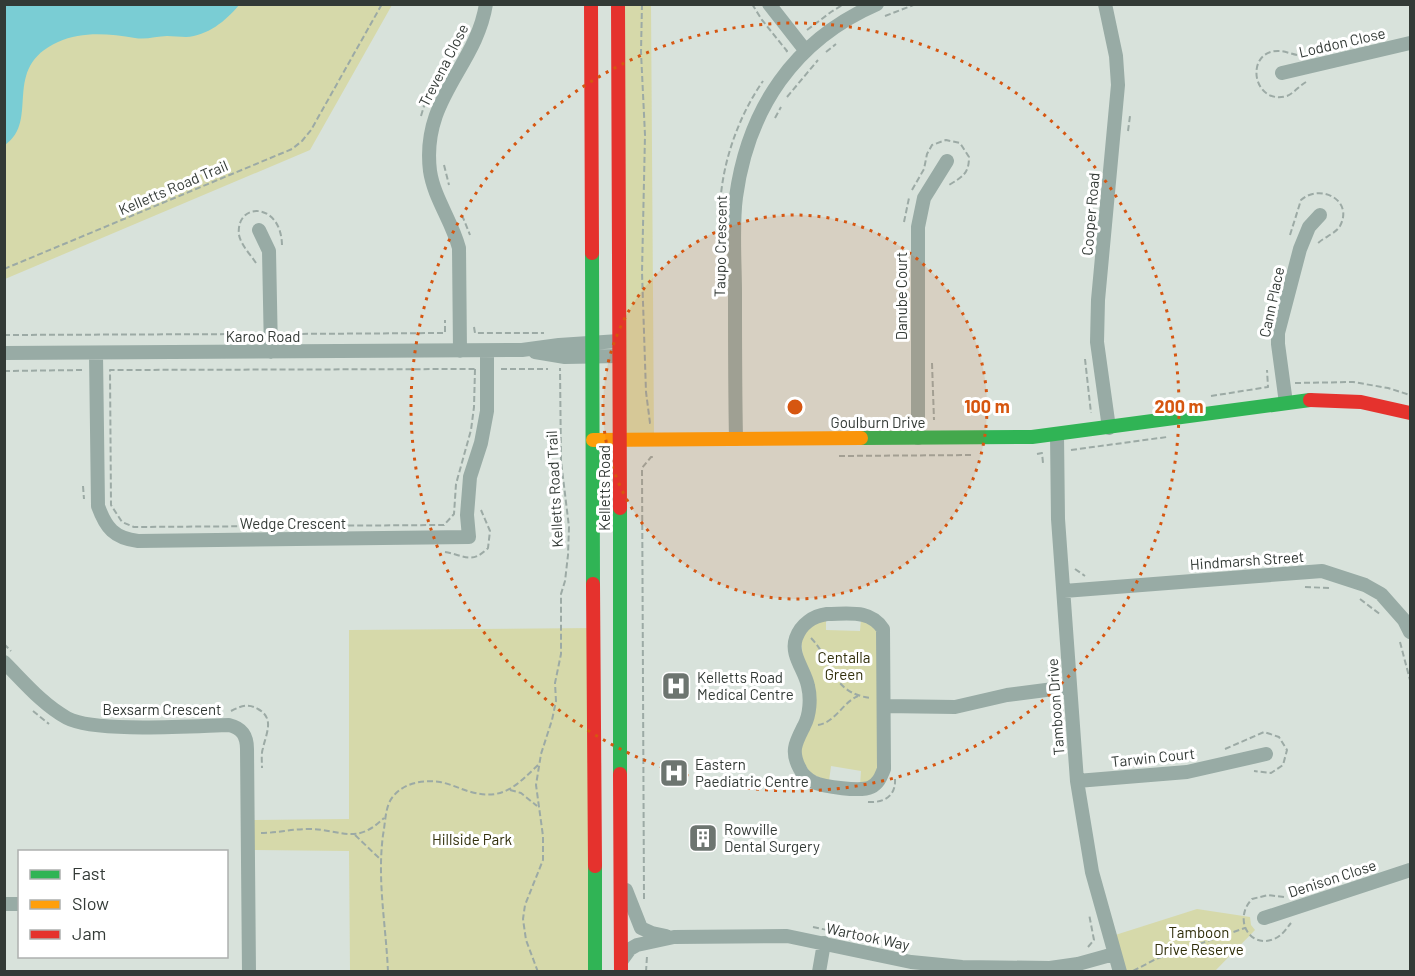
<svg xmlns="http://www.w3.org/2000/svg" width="1415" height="976" viewBox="0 0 1415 976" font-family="Barlow,sans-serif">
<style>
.green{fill:#d6d9aa}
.water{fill:#7acdd4}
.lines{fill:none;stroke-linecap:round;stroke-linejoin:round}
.path{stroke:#9caaa5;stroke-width:2;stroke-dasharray:6 3;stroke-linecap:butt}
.street{stroke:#98aba5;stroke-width:14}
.fast{stroke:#30b455;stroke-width:14}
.slow{stroke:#ff9f0a;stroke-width:14}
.jam{stroke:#e5322d;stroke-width:14}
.ring{fill:none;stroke:#d65610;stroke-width:3;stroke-dasharray:3 6}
.labels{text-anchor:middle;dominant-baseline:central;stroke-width:6;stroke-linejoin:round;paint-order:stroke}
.street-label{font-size:15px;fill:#333a36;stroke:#fff}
.park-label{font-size:15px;fill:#302e0a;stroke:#fff}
.poi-label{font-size:15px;fill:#333a36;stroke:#fff;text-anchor:start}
.centre{fill:#d65610;stroke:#fff;stroke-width:3}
.ring-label{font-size:18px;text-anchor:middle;font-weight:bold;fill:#d65610;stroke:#fff;stroke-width:6;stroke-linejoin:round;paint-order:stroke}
</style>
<rect width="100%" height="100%" fill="#d8e2db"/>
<path class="green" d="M5,5H392L310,150L5,279Z
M618,5H651L654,439H621Z
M826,619V630L860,631L861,619L873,623L879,637L877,777L860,786L861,771L831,766L829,781L811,774L802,760L800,751L809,728L801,637L810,625Z
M594,628L595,971H350L349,851L249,850L248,820L349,819V630Z
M1197,909L1250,917L1251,925L1255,930L1216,970L1210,971H1120L1109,937Z"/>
<path class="water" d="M5,4H239V5C226,21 207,36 186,37C180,37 173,36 167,36C157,36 146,40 135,38C109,34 83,31 58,42C0,68 41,120 5,145Z"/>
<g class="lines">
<path class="path" d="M642,4L641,52L645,135L642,272L646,392L650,423H652
M752,4L762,20L787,51L785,52
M885,16L916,4
M807,30L831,12L844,4
M826,52L836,44
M1297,55C1291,54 1285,51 1279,51C1244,50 1252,106 1287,96C1294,93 1299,86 1306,82
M787,97L818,60
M421,116L427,96L461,36
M775,118L781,107
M1128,131L1130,116
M444,165L449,185
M912,190L924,169L927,154L932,145L946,140L960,143L969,157C969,174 962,177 949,185
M720,210C721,165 738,117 763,81
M462,215L470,235
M904,222L909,198
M1290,235L1301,200C1320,183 1354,200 1340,226C1335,234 1324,237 1317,244
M256,263C250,254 241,245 239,235C235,202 281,201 282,245
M4,269L292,149L302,141L311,130L382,4
M474,327L475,333H544
M284,334L445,333V320
M4,335L257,334
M1085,359L1091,413
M932,363L934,420
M475,369L474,407L471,430L456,484L454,514L444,525L134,527L122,522L111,505L110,370Z
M501,369H548
M4,371L83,370
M1295,383L1353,382L1388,388L1410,395
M1211,396L1268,387L1267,370
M1071,450L1167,437
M1037,454L1042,453L1043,463
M839,456L974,455
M83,486L84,499
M445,552C464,555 471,565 488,548L490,531L481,510
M1075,569L1085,576
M1305,587L1329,588
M1360,599L1381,615
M811,638C834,662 830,693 871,698
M1400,642L1410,680
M4,644L11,651
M33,711L49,724
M231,711C241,706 248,703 258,709C275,718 266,734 263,748C261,754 262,761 262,768
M117,712H181
M818,725C836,722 842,703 858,696
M1225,749L1264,732L1279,737L1287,750L1283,765L1271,773L1254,771
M510,790L521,793L537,806
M868,802C884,803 896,796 895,779
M261,833C277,833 292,829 308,829C342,829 355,846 384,818
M355,835L379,858
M1284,897L1268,895L1252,899C1233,919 1249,949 1274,939C1282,936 1286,929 1291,923
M644,899L642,468L651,457H653
M813,927L869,939
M1088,947L1094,940L1089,914
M1133,971L1156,959L1245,928
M388,972C386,925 377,881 383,835C385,825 385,813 389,803C398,784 421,779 440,782C451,784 460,789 471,792C503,801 517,785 538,765
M538,972L526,940L523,919L525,905L543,860V836L536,785L541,754L552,720L556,701L555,683L561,654V594L565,581L568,555L569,527L561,461L560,368
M646,972L647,956"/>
<path class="street" d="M769,4L805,50
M1105,4L1116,56L1118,85L1098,300L1097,342L1109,428
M1282,73L1410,43
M259,230L269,251L271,352
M460,351L459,248C452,221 434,198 430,171C421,98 476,67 486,4
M535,352L565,357L619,356
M4,353L522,350L559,345L619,341
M96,354L98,506C106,528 114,538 138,541L469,537L467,515L470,477L481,443L487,411V351
M1286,403L1278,344V333L1300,249L1309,227L1320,215
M1057,435L1058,519L1077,781L1092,872L1120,972
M918,438V227L924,198L947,161
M736,439C735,390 735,342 735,293C735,263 732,226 736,197C748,109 794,40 877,4
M1064,591L1322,571L1365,585L1381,594L1404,620L1410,632
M827,614C848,614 870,609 883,629L884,769C881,776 879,783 871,787C861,792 824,787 813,782C808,779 802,774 800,769C790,751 796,742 804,726C810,715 811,698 808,686C805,670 790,655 796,638C801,624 813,616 827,614Z
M4,662C24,682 42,704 67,718C95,733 193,726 229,725C242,728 247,736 247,749L249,972
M884,706L955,707L1007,695L1069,687
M1077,781L1187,772L1266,754
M626,890L641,928L652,933L666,936
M4,904H20
M1264,918L1410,870
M622,960L630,949L637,945L674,937L787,936L911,962L962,967L1050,968L1078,964L1114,954
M819,972L824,943"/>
<path class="fast" d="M592,253L593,584
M861,438L1032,437L1310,400
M620,508V774
M595,866V972"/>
<path class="slow" d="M593,440L861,438"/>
<path class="jam" d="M591,4L592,253
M618,4L620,508
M1310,400L1361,402L1410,413
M593,584L595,866
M620,774L621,972"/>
</g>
<circle cx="795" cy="407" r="192" fill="#d65610" fill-opacity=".12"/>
<g class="ring">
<circle cx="795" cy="407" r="192"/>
<circle cx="795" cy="407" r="384"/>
</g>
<defs>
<g id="hospital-square" transform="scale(1.5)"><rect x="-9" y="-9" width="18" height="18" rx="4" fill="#6d7570" stroke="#fff"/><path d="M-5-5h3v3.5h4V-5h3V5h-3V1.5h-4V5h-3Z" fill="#fff"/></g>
<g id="building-square" transform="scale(1.5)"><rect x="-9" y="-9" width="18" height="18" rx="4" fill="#6d7570" stroke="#fff"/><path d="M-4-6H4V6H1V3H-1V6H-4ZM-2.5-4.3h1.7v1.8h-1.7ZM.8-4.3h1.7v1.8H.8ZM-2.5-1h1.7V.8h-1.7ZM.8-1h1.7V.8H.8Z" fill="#fff"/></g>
</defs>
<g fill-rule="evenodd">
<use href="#hospital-square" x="676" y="686"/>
<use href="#hospital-square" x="674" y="773"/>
<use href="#building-square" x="703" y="838"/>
</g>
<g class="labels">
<g class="street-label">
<text transform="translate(1342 42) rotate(-13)">Loddon Close</text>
<text transform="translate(443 65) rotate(-63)">Trevena Close</text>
<text transform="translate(173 187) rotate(-23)">Kelletts Road Trail</text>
<text transform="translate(1090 214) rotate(-85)">Cooper Road</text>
<text transform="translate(720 246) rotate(-89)">Taupo Crescent</text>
<text transform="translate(901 296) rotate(-90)">Danube Court</text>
<text transform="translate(1271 302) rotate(-78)">Cann Place</text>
<text x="263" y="336">Karoo Road</text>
<text x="878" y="422">Goulburn Drive</text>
<text transform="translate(604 488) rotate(-90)">Kelletts Road</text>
<text transform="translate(554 489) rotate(-93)">Kelletts Road Trail</text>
<text x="293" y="523">Wedge Crescent</text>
<text transform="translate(1247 560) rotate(-4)">Hindmarsh Street</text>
<text transform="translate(1055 707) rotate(-94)">Tamboon Drive</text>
<text x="162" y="709">Bexsarm Crescent</text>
<text transform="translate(1153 757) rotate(-6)">Tarwin Court</text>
<text transform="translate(1332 878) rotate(-18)">Denison Close</text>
<text transform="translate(868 936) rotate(12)">Wartook Way</text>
</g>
<g class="park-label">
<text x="844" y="657">Centalla<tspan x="844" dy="17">Green</tspan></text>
<text x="472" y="839">Hillside Park</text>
<text x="1199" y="932">Tamboon<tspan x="1199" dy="17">Drive Reserve</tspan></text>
</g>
<g class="poi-label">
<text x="697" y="677">Kelletts Road<tspan x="697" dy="17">Medical Centre</tspan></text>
<text x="695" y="764">Eastern<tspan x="695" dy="17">Paediatric Centre</tspan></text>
<text x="724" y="829">Rowville<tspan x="724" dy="17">Dental Surgery</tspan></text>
</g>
</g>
<circle cx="795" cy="407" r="9" class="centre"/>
<g class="ring-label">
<text x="987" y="413">100 m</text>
<text x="1179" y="413">200 m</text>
</g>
<rect width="1415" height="976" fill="none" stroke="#333a36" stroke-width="12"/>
<rect x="18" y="850" width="210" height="108" fill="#ffffff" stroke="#adb0af" stroke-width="1.5"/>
<rect x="30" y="870" width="30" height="9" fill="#30b455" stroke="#adb0af" stroke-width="1.5"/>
<text x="72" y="880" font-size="18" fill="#333a36">Fast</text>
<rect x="30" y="900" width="30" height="9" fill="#ff9f0a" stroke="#adb0af" stroke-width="1.5"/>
<text x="72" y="910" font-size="18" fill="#333a36">Slow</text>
<rect x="30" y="930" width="30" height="9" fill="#e5322d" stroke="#adb0af" stroke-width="1.5"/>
<text x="72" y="940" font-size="18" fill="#333a36">Jam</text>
</svg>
